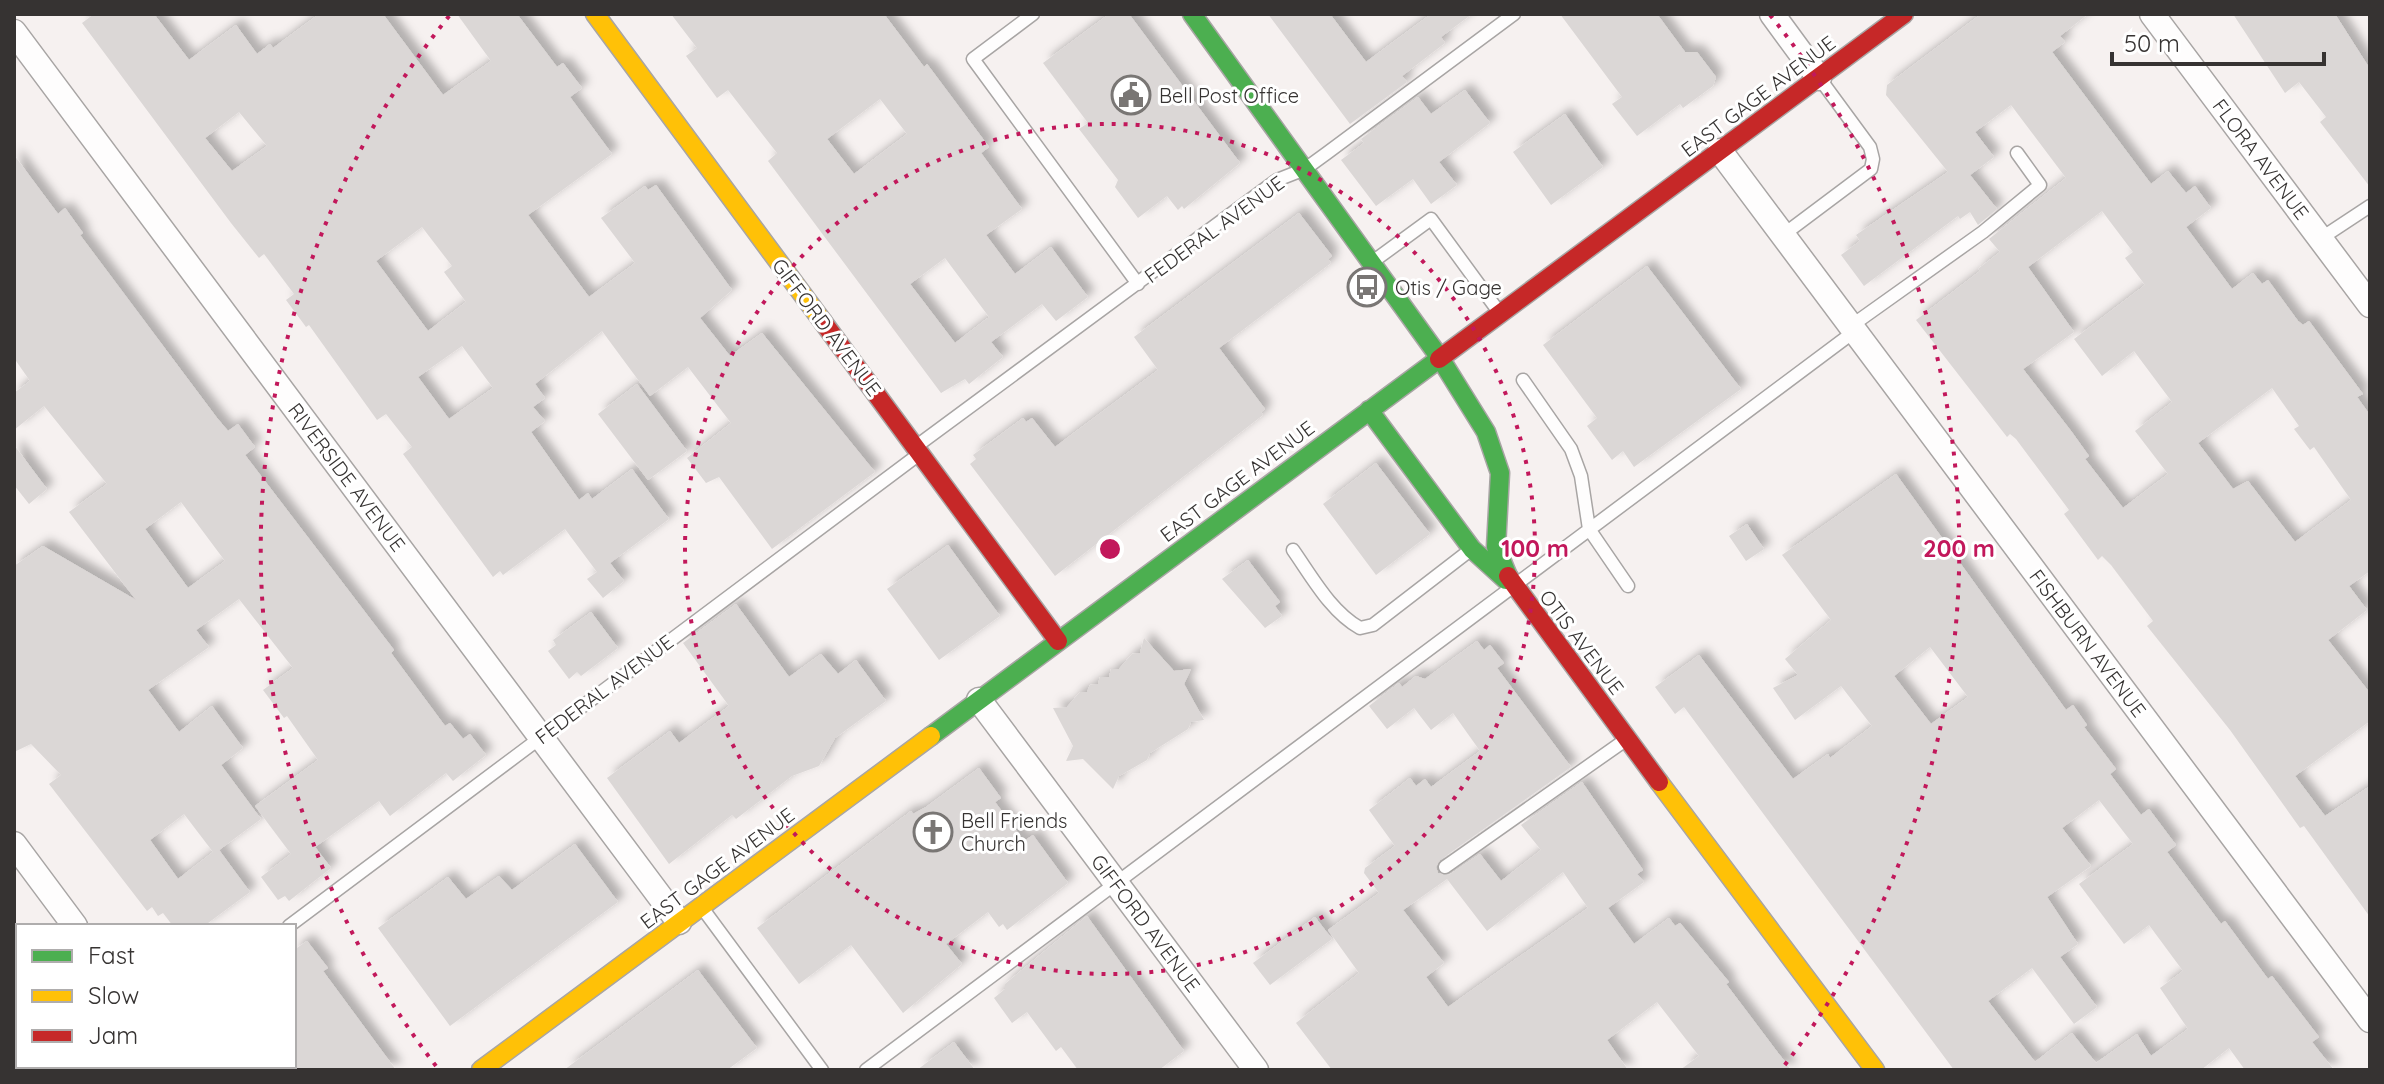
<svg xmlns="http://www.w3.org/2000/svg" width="2384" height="1084" viewBox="0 0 2384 1084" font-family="Quicksand,sans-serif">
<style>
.building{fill:#dbd7d6;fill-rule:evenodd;filter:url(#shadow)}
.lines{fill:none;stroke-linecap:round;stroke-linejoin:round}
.lane-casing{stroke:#a8a5a4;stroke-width:15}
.street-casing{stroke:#a8a5a4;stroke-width:27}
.fast-casing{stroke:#a8a5a4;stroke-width:21}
.slow-casing{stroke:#a8a5a4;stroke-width:21}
.jam-casing{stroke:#a8a5a4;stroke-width:21}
.lane{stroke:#fefdfd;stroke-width:12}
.street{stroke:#fefdfd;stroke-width:24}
.fast{stroke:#4caf50;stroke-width:18}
.slow{stroke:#ffc107;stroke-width:18}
.jam{stroke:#c62828;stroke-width:18}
.ring{fill:none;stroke:#c2185b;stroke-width:4;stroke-dasharray:4 8}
.labels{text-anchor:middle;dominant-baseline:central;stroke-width:6;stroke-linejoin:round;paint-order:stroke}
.poi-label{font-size:20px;fill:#363332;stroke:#fff;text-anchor:start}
.street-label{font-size:20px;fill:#363332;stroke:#fff}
.centre{fill:#c2185b;stroke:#fff;stroke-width:4}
.ring-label{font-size:24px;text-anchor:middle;font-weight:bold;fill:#c2185b;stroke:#fff;stroke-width:6;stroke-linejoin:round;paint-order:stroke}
</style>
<defs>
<filter id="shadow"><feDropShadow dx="7" dy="-7" stdDeviation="4" flood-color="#0004"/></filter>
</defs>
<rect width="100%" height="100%" fill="#f6f1f0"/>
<path class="building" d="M94,14H154L189,60L236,25L257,54L270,44L273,48L319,14H383L443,95L491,61L457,14H517L557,67L563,63L582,88L570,97L612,154L528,215L589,297L635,263L601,218L645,186L648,190L656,185L732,290L700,318L730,356L762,333L875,472L772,549L719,477L706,483L687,458L731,423L688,367L650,396L602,331L535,384L545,398L533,407L545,421L531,432L579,500L588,493L592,499L632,469L669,519L610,563L624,581L603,598L587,579L597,572L565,529L503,575L500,571L493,577L403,454L412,447L386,414L377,420L309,325L306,327L286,300L294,294L264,254L259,258L231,223L82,23ZM239,112L267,146L232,171L205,138ZM422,227L452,266L444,272L466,302L428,331L376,261ZM462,346L493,388L449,419L418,377Z
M671,14H884L924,67L927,64L989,147L981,153L1022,209L986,235L1015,274L1051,247L1088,297L1056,321L1042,304L991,342L1003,357L969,384L965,379L941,393L774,169L768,161L777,153L728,90L717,98L686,56L697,48ZM880,99L907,134L854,174L827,139ZM945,258L989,317L955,343L910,284Z
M1109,14H1129L1240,163L1184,209L1182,206L1178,210L1167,196L1138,218L1115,187L1118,180L1079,129L1088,123L1043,63Z
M1268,14H1330L1366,62L1431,14H1472L1441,37L1445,43L1402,76L1407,82L1350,124Z
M1560,14H1657L1685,52H1697L1716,77L1713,86L1683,108L1680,104L1637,136L1612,104L1622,97Z
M1981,14H2088L2060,36L2065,42L2052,52L2151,184L2168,171L2186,193L2195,186L2211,208L2186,227L2232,289L2253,273L2262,284L2268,280L2298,321L2303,325L2309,321L2363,394L2357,397L2370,415V571L2349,586L2367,610L2328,640L2370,693V721L2295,776L2325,816L2370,786V917L2304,826L2300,828L2230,730L2147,626L2153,621L2111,565L2102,556L2098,560L2064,514L2069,510L2016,439L2010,434L2007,437L1916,320L1980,271L1978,269L2000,252L1989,239L2066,178L2011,105L1975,132L1994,157L1970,175L1997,209L1978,225L1970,212L1960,219L1958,216L1864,286L1841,255L1860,241L1856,235L1948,172L1886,95L1887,85ZM2102,211L2133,252L2125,258L2145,285L2074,339L2102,376L2134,351L2172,402L2135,431L2168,474L2123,508L2085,459L2089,456L2071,431L2023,369L2074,332L2028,267ZM2272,388L2299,426L2294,429L2310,450L2314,447L2351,500L2295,542L2248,481L2233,489L2198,443Z
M2233,14H2335L2370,69V187L2320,122L2326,117L2299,82L2285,93Z
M1465,90L1490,123L1439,162L1457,185L1431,204L1413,179L1376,206L1341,160L1364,143L1361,139L1418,97L1431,114Z
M1565,114L1603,167L1551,205L1513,152Z
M14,155L58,214L65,208L83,233L80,235L217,418L228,431L238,424L255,447L245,455L394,650L391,653L445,726L450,723L463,739L470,734L486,755L453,781L446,773L390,816L379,801L315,847L331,868L289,901L285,896L278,900L261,877L291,854L255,806L318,760L287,716L284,718L263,690L293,668L239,599L196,630L209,647L148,690L179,732L212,706L243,748L221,765L261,819L219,850L250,892L204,926H173L163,913L158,916L152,907L147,911L49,784L61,775L31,744L14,752V566L43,546L136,600L69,512L107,484L44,406L14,430V393L30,381L14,358ZM181,502L225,561L188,588L145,529ZM184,814L213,852L178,879L150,840Z
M1299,213L1332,256L1328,259L1331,263L1219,348L1265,409L1261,412L1263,415L1055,576L970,464L976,459L973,455L1023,418L1026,422L1032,418L1055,447L1158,370L1134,337Z
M1647,266L1741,389L1634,467L1623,451L1612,460L1587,426L1597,418L1543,345Z
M637,384L687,451L648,480L598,414Z
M14,445L47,489L29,504L14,485Z
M1376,463L1430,534L1376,575L1323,504Z
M1896,474L2066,710L2073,705L2087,725L2084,727L2116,769L2110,774L2141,815L2149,809L2176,845L2167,852L2221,924L2225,921L2268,979L2272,976L2319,1037L2312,1042L2334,1070H2245L2229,1048L2201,1070H1954L1684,707L1675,714L1655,687L1699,655L1793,779L1828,754L1830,758L1872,726L1841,686L1795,720L1773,688L1798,675L1785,659L1831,620L1782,555ZM1930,647L1968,697L1931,724L1894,676ZM2099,800L2133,844L2079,884L2124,944L2149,925L2183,971L2160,988L2188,1029L2151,1056L2137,1034L2096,1063L2072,1033L2035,1062L1988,1001L2032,968L2074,1024L2097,1007L2060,957L2078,944L2047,897L2091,866L2062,828Z
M1747,524L1764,549L1746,561L1729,536Z
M948,545L1000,616L939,660L887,589Z
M1248,560L1280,602L1275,606L1282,616L1265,628L1222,579Z
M736,604L789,677L821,654L838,674L856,660L886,701L835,738L819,766L792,776L736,819L732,815L669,864L607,778L670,731L679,743L729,706L683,643Z
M591,612L618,648L581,676L577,672L569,679L548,651L556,645L553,640Z
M1144,638L1174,671L1191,669L1184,684L1204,720L1191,722L1188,729L1150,753L1147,760L1119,776L1113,789L1083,759L1066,761L1073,746L1053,708L1067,707L1080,692H1087L1090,685L1098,684L1100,677H1109L1111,669H1119L1132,654L1140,653Z
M1477,641L1484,650L1490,645L1504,663L1497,668L1571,767L1440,860L1436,867L1438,873L1449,875L1480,854L1501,881L1541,850L1521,825L1582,782L1643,870L1637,874L1644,882L1608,908L1634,944L1669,918L1675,926L1680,923L1729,982L1726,984L1791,1070H1680L1699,1056L1657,1002L1607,1040L1628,1070H1332L1296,1023L1359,973L1328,930L1379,893L1364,873L1365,868L1395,846L1369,810L1410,778L1416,786L1425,779L1431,787L1480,751L1453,713L1431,730L1414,708L1387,729L1369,706L1399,683L1402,687L1416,676L1425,679ZM1563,872L1588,908L1448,1007L1426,977L1444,963L1403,910L1447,879L1487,931Z
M979,768L1001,798L995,802L1024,841L1033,835L1068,883L1007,930L1003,924L999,927L988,912L946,944L962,964L903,1013L851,945L799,984L757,928L911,811L913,814L926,807Z
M575,844L618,902L450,1026L378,928L448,877L466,899L499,876L512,890Z
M1087,916L1184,1051L1159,1070H1078L1061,1047L1056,1051L1027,1012L1012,1023L994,998L1005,989V984Z
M1315,917L1332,939L1270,985L1253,963Z
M307,941L328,968L323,971L396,1070H294V950Z
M698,970L757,1048L727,1070H564Z
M954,1042L975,1070H917Z"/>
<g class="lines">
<g class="lane-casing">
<path id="lane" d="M1033,14L973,59L1138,284
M1783,235L1871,169L1873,159L1870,147L1820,79
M2320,239L2370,206
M1375,260L1431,219L1499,312
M1851,326L1983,232L2040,185L2017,153
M1523,380L1571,449L1581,476L1589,529L1628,586
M918,445L1277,180L1305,169L1327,153L1514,14
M1293,550C1312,577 1331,612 1360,628L1373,625L1469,551
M1445,867L1624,741
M703,909L822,1070
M289,926L918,455
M98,1070L103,1066
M866,1070L1855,331"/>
</g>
<g class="street-casing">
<path id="street" d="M1772,14L1819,78
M2152,14L2370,305
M14,32L679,922
M1720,151L2370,1020
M979,700L1256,1070
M14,844L75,926
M179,1066L181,1070"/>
</g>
<g class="fast-casing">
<path id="fast" d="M1192,14L1440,358L1486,432L1500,473L1496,547L1508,576
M1369,410L1472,549L1506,580
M931,736L1439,359"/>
</g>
<g class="slow-casing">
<path id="slow" d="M595,14L823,322
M1659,782L1875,1070
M481,1070L931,736"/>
</g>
<g class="jam-casing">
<path id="jam" d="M823,322L1058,641
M1439,359L1904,14
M1508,576L1659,782"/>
</g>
<use href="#lane" class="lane"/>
<use href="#street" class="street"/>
<use href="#fast" class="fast"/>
<use href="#slow" class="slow"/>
<use href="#jam" class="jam"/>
</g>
<g class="ring">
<circle cx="1110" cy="549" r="425"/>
<path d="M436 1066A849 849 0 0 1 450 15M1770 15A849 849 0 0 1 1784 1066"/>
</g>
<defs>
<g id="civic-ring" transform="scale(2)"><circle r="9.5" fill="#fff" stroke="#797674" stroke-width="1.5"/><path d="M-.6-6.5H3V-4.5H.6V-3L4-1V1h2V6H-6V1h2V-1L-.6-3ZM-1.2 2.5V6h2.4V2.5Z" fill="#797674"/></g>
<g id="bus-ring" transform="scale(2)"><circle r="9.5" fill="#fff" stroke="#797674" stroke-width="1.5"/><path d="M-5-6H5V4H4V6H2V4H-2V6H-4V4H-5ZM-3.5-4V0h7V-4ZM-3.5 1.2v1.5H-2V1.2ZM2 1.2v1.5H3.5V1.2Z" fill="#797674"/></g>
<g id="church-ring" transform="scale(2)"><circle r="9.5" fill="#fff" stroke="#797674" stroke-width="1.5"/><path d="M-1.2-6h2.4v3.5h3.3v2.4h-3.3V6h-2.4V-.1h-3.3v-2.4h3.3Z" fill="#797674"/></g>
</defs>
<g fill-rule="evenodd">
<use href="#civic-ring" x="1131" y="95"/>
<use href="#bus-ring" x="1367" y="287"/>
<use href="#church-ring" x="933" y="832"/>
</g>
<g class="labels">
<g class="poi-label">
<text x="1159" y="95">Bell Post Office</text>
<text x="1395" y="287">Otis / Gage</text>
<text x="961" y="820">Bell Friends<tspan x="961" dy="23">Church</tspan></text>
</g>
<g class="street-label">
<text transform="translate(1758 96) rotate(-37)">EAST GAGE AVENUE</text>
<text transform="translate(2261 159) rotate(53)">FLORA AVENUE</text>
<text transform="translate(1214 229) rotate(-36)">FEDERAL AVENUE</text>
<text transform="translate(827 327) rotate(53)">GIFFORD AVENUE</text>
<text transform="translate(347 477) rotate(53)">RIVERSIDE AVENUE</text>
<text transform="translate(1237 481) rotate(-37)">EAST GAGE AVENUE</text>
<text transform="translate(1582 642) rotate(53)">OTIS AVENUE</text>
<text transform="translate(2088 643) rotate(53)">FISHBURN AVENUE</text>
<text transform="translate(604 689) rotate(-37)">FEDERAL AVENUE</text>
<text transform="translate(717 868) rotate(-37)">EAST GAGE AVENUE</text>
<text transform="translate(1146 923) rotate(53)">GIFFORD AVENUE</text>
</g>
</g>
<circle cx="1110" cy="549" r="12" class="centre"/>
<g class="ring-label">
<text x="1535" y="557">100 m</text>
<text x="1959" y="557">200 m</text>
</g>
<rect width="2384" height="1084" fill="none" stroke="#363332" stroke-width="32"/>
<rect x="16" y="924" width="280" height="144" fill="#ffffff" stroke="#afadad" stroke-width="2"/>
<rect x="32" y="950" width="40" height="12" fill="#4caf50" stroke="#afadad" stroke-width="2"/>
<text x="88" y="964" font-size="24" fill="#363332">Fast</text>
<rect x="32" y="990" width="40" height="12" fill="#ffc107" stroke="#afadad" stroke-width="2"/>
<text x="88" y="1004" font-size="24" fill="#363332">Slow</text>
<rect x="32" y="1030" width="40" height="12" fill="#c62828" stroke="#afadad" stroke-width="2"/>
<text x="88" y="1044" font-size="24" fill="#363332">Jam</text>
<path d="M2112 52v12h212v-12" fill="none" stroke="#363332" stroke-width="4"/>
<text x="2124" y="52" font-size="24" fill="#363332" stroke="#ffffff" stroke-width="6" paint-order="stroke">50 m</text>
</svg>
